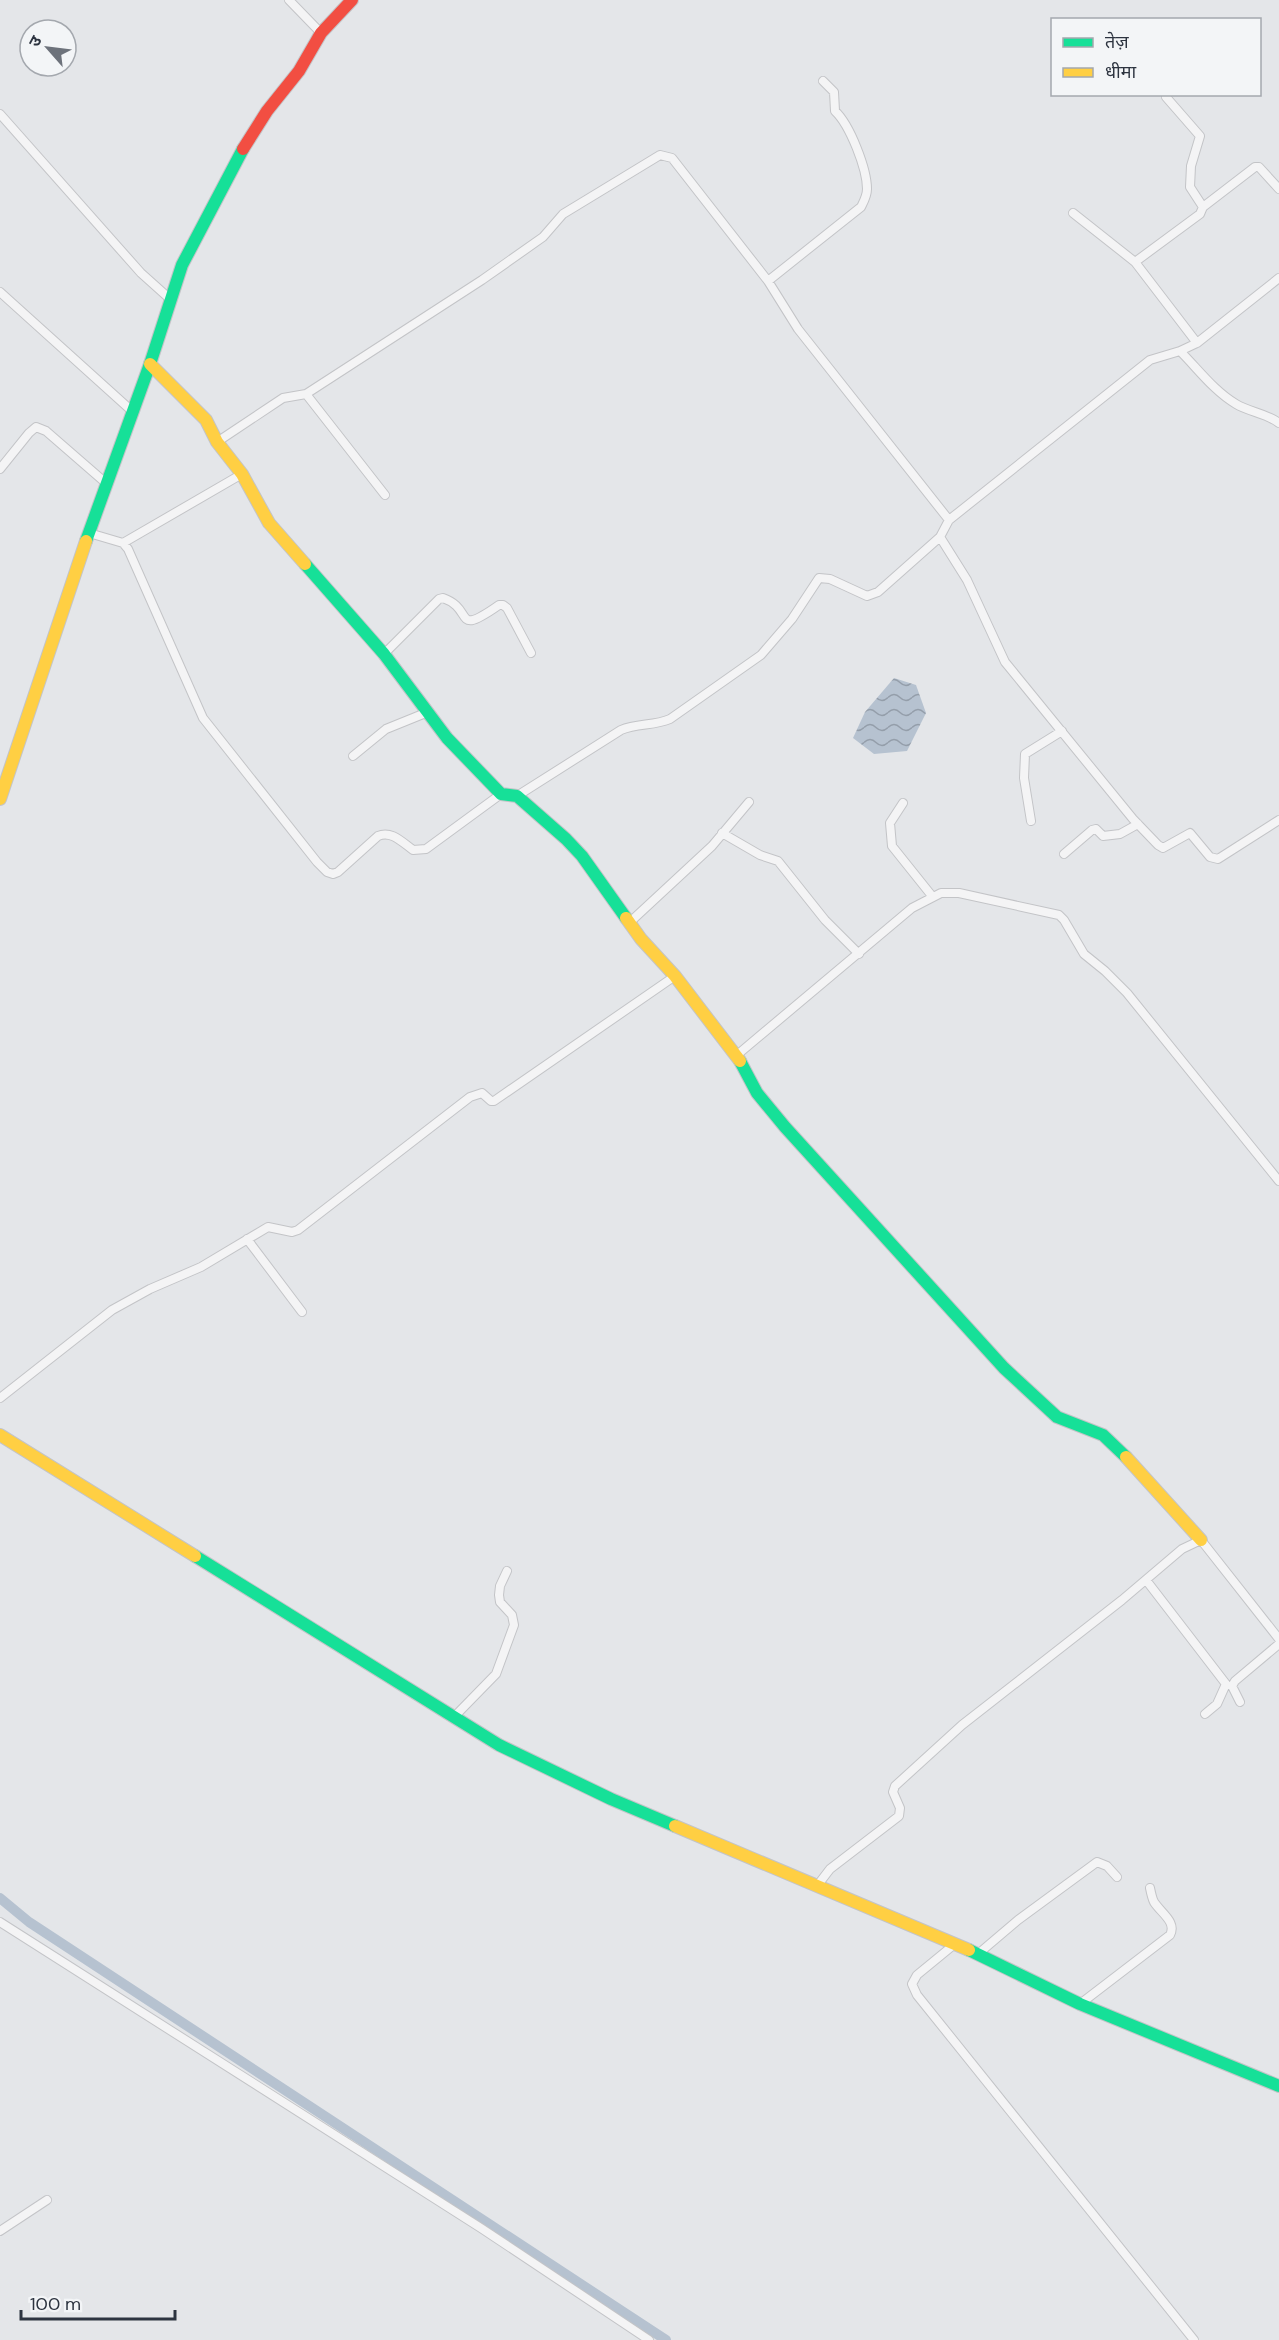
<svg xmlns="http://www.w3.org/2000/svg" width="1279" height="2340" viewBox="0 0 1279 2340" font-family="'DM Sans','Noto Sans Devanagari',sans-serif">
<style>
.water{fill:url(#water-waves)}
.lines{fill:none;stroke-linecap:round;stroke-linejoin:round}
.canal{stroke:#b6c2d0;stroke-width:10}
.street-casing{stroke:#c3c4c7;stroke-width:10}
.fast-casing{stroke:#c3c4c7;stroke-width:14}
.slow-casing{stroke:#c3c4c7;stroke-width:14}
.jam-casing{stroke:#c3c4c7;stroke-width:14}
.street{stroke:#f4f4f5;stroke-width:8}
.fast{stroke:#16e098;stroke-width:12}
.slow{stroke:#ffcf43;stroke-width:12}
.jam{stroke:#f24e42;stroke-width:12}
</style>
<defs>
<pattern id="water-waves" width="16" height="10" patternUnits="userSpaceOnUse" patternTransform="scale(1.5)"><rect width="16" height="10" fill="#b6c2d0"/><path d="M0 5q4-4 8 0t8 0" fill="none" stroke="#949eaa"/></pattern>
</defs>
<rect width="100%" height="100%" fill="#e4e6e9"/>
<path class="water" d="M894,678L916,685L926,713L907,751L874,754L853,738L865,712Z"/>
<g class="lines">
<path class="canal" d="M0,1898L29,1922L666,2340"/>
<g class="street-casing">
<path id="street" d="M289,0L321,33
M0,114L141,273L170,299
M1203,207L1255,167H1259L1279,189
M1073,213L1135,262L1197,343
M1135,262L1200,214L1203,207L1190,187L1191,166L1200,136L1166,97
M768,281L861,207C864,201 867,196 867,189C867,169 850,125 835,111L834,92L823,81
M0,292L133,412
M1180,351L1197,343L1279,278
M306,394L385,495
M217,442L283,398L306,394L482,280L543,237L563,214L660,155L672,158L768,281L798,329L949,520L1150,360L1180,351C1198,369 1214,391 1236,404C1249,412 1266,413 1279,423
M0,469L29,433L36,427L46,431L107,484
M89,533L123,543L128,549L203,718L317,862L327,872L333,874L338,872L378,836C391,830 402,842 413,850L426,849L501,794
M940,537L967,580L1005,662L1133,819L1158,845L1163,848L1190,833L1210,857L1218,859L1279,820
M123,543L242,474
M384,654L439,599L443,598C475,609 452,638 499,605H503L507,608L531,653
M353,756L386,729L428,712
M517,796L621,730C637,723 654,726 670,719L761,655L792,619L819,578L830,579L867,596L878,592L940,537L949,520
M903,803L890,823L892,846L932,896
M1031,821L1024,778L1025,754L1062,731
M722,833L760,855L778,861L825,920L859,954
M1064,854L1092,830L1096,829L1103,836L1120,834L1138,824
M629,923L712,846L749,802
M737,1055L912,908L941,893H959L1059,915L1064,920L1084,954L1105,971L1127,993L1279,1181
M247,1239L302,1312
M0,1398L112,1310L150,1289L201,1267L268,1227L292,1232L298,1230L470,1097L482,1093L491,1101H494L675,976
M1146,1580L1226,1684L1217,1704L1205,1714
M1240,1702L1232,1686L1235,1681L1279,1644
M454,1717L496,1674L514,1625L512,1615L500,1602L499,1595L500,1586L507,1571
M817,1886L830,1869L899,1816L900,1808L893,1792L895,1786L962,1725L1122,1600L1182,1549L1201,1540L1279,1639
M0,1922L481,2228L649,2340
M956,1943L917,1975L912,1984L917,1995L1194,2340
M978,1954L1018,1920L1097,1862L1107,1866L1117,1877
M1080,2004L1170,1935C1177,1922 1161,1913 1154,1902C1152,1898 1151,1893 1150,1888
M0,2231L47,2200"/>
</g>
<g class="fast-casing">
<path id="fast" d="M86,541L150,364L182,265L243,149
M305,564L384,654L447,738L501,794L517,796L566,839L582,856L626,918
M740,1061L757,1093L785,1127L1004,1368L1057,1417L1103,1435L1126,1457
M195,1556L499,1745L611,1799L675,1826
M969,1950L1080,2004L1279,2086"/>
</g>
<g class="slow-casing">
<path id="slow" d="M150,364L206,420L217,442L242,474L269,523L305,564
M0,799L86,541
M626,918L641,939L675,976L740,1061
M0,1435L195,1556
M1126,1457L1201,1540
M675,1826L969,1950"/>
</g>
<g class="jam-casing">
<path id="jam" d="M243,149L267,111L299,71L321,33L352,0"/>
</g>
<use href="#street" class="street"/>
<use href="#fast" class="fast"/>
<use href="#slow" class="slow"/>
<use href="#jam" class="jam"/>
</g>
<rect x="1051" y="18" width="210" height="78" fill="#f3f5f7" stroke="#a4a8ae" stroke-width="1.5"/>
<rect x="1063" y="38" width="30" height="9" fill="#16e098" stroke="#a4a8ae" stroke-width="1.5"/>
<text x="1105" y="48" font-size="18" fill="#2d3440">तेज़</text>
<rect x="1063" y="68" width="30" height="9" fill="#ffcf43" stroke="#a4a8ae" stroke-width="1.5"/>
<text x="1105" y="78" font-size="18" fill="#2d3440">धीमा</text>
<g transform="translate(48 48) rotate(298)"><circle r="28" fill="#f3f5f7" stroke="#a4a8ae" stroke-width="1.5"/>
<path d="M0-4.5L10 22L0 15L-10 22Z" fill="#6d727b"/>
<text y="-9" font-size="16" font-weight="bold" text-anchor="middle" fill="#2d3440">उ</text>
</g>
<path d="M21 2310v9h154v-9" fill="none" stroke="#2d3440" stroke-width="3"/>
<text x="30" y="2310" font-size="18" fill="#2d3440" stroke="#f3f5f7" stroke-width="4.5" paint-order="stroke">100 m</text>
</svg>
